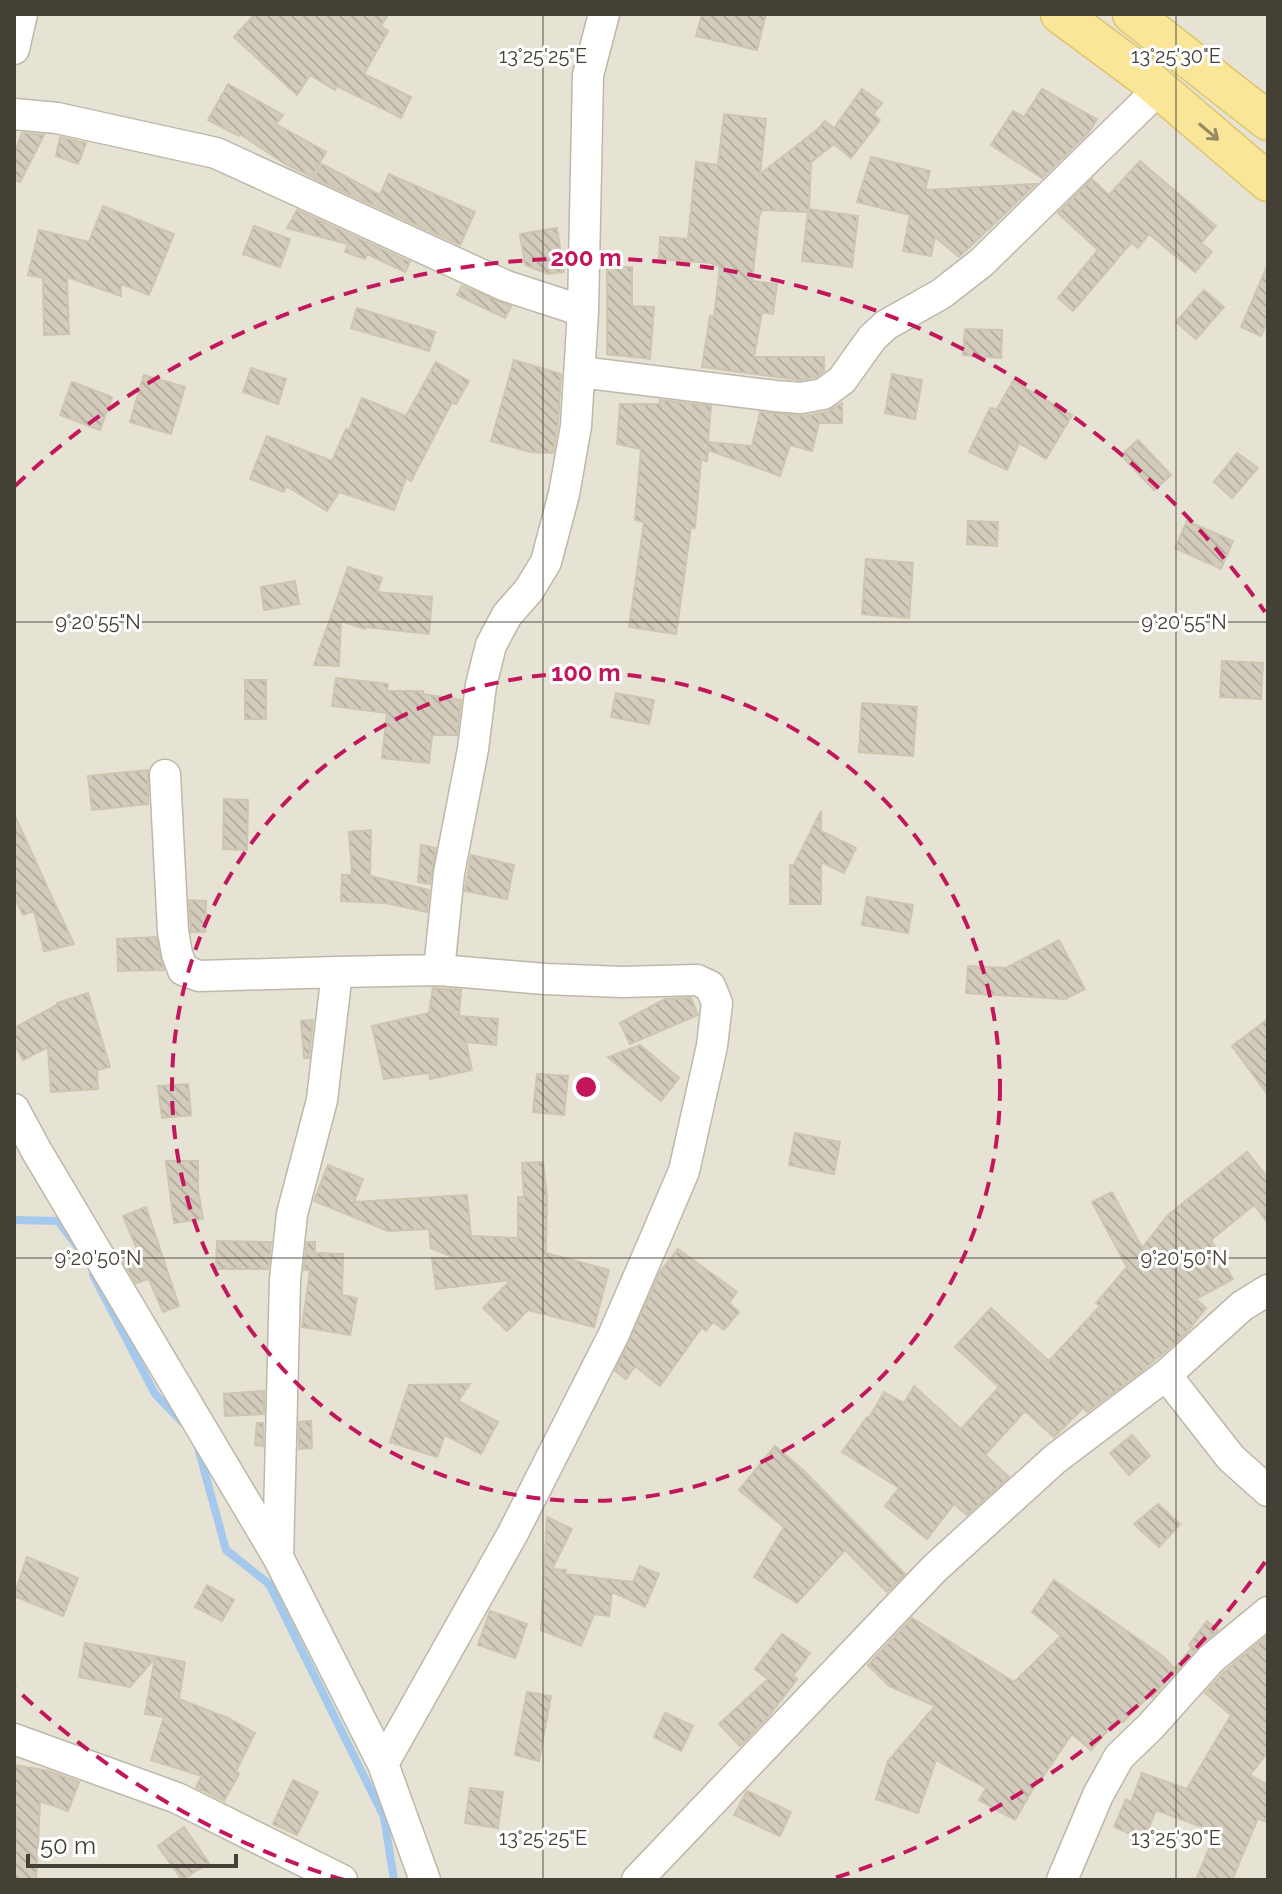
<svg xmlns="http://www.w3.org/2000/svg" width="1282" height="1894" viewBox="0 0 1282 1894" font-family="Raleway,sans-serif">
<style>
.residential{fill:#e6e2d4}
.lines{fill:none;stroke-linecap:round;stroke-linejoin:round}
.stream{stroke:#a5c9ed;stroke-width:8}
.building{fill:url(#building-back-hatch);stroke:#cec5b0;stroke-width:2}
.minor-casing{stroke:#bdb8a9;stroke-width:33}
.major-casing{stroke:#dec569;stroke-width:41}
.minor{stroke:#fff;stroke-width:30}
.major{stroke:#f9e698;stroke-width:38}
.oneway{stroke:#968b62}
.ticks{fill:none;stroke:#454036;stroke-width:2;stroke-opacity:0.45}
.ring{fill:none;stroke:#c2185b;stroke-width:4;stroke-dasharray:14 10}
.ticks-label{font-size:20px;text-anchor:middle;fill:#454036;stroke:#fff;stroke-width:6;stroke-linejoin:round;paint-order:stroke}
.centre{fill:#c2185b;stroke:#fff;stroke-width:4}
.ring-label{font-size:24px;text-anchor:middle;font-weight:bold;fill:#c2185b;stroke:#fff;stroke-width:6;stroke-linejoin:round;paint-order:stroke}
</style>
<defs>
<pattern id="building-back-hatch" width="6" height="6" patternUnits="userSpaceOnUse" patternTransform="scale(2)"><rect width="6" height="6" fill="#d3ccbc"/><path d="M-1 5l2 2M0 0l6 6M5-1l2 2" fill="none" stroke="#b6b0a2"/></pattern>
</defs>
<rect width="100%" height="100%" fill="#f2f0e6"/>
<path class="residential" d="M14,14H1268V1880H14Z"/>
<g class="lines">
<path class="stream" d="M14,1220L58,1221L77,1246
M93,1275L155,1394L183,1423
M197,1444L226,1550L269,1584L384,1817L394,1880"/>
</g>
<path class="building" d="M255,14H388L381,26L388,31L364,74L411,97L401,118L337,86L335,90L310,75L297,95L234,37Z
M702,14H766L757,50L696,36Z
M228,84L283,115L276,124L326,152L312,177L285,164L240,134L239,136L208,120Z
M862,89L882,103L873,115L880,120L851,158L834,144L811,162L809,209L858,216L852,267L802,261L808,212L762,210L759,218L752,281L777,284L773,314L762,312L754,357H824V371L816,377L800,380L702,367L710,316L714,317L720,266L713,265V263L659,259L660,237L688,239L696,162L718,165L724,114L766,119L760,174L818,129L825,121L834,128Z
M1042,89L1097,119L1089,132L1042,178L991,145L1013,111L1024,117Z
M22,133L44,135L20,182L14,180V155Z
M60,137L86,143L78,164L56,156Z
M871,157L930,171L925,190L1036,184L959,257L935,237L931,256L903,251L910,215L857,202Z
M1140,161L1216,226L1201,243L1212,252L1195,272L1149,234L1138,248L1131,243L1073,311L1058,298L1098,250L1058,213L1092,179L1109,195Z
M322,164L380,195L389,174L475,212L460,245L314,178Z
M103,206L174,234L149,295L121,284V296L67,277L69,334L44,335L43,278L28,275L39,230L89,242Z
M297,210L410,262L405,272L367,254L365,259L345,252L348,244L287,228Z
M254,226L290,239L280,267L243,254Z
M557,228L564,272L548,274L525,265L520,234Z
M1268,264V320L1261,336L1241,327Z
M607,267H632V306L654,307L650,359L607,354Z
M462,286L511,306L505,318L457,295Z
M1204,290L1224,307L1196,339L1176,322Z
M357,308L435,332L429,351L351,328Z
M965,329L1002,330L1001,358L963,355Z
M514,360L561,374L558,424L553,453L530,452L491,441Z
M436,362L469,381L456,404L452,402L411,481L406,478L394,510L339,492L327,511L286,486L284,492L250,479L267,436L332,461L346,429L349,430L362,398L406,416Z
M251,368L286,379L278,404L243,392Z
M892,374L922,380L915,419L885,413Z
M144,375L185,387L171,434L130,422Z
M1013,381L1072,415L1046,459L1019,443L1007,470L969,452L990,408L997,409Z
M72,382L112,397L100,430L60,415Z
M660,400L711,406L708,442L752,446L760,412L804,416L827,412L842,403V423H819L812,451L790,445L780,476L708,450L707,461L701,460L695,528L691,527L676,634L629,627L644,522L635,520L641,449L617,444L620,404H660Z
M1138,440L1171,475L1154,490L1121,455Z
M1237,453L1258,468L1232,498L1214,482Z
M968,521L998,522L997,546L967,544Z
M1187,521L1233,541L1221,569L1175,548Z
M866,559L913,563L909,618L862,614Z
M348,567L382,578L377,592L432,597L429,634L365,627V629L341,621L339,666L314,665Z
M295,581L299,604L264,610L261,587Z
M1222,661L1263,663L1261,699L1220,697Z
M336,678L388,684L387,691H423V694L461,700L457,735H432L429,763L382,758L387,713L332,706Z
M245,680H266V719H245Z
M616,693L654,700L649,724L611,717Z
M862,703L917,707L913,756L859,752Z
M148,770V804L92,810L88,776Z
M224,799L248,800L247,850L223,849Z
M821,811V831L856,848L844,873L821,862V904H790V865H794Z
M14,814L54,902L74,944L44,951L34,911L23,915L14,896Z
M371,830L370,876L429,890L427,912L386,903L341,901L342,875H352L349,832Z
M421,845L436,848L430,884L418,882Z
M471,855L514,865L507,899L465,891Z
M867,897L913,905L908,933L862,925Z
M189,900L206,901L205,932H191Z
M156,937L164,970L118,971L117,939Z
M1059,940L1085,989L1065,999L966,993L968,966L1006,968Z
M433,988L461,990L459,1016L498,1019L496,1045L466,1042L472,1070L430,1079L429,1073L384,1079L372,1026L429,1013Z
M88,993L110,1067L97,1070L98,1089L51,1092L48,1047L23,1060L14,1044V1028L57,1005V1003Z
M691,998L698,1015L630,1044L620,1023L665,999Z
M1268,1019V1095L1232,1046Z
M313,1020L309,1058H304L301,1021Z
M640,1045L679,1078L661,1101L608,1057Z
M537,1074L568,1076L564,1115L533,1112Z
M188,1084L191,1115L162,1118L158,1086Z
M795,1133L840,1142L834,1174L789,1165Z
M1247,1152L1268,1178V1223L1254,1205L1211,1240L1233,1279L1196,1299L1206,1308L1186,1333L1142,1371L1087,1412L1083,1408L1054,1437L1025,1411L985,1455L1009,1477L967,1515L954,1504L927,1539L885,1506L899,1488L842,1452L867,1417L869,1418L884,1392L904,1403L914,1386L961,1429L999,1387L955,1347L991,1308L1049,1361L1100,1306L1096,1303L1127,1267L1092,1202L1112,1192L1142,1248L1168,1215Z
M166,1161H198V1190L203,1219L174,1223Z
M543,1162L547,1197L546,1253L609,1270L594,1327L528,1310L507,1331L483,1308L511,1280L436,1289L432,1258L458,1259L431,1248L429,1229L388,1231L314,1201L328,1165L363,1179L354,1202L467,1195L471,1236L518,1238V1197H524L522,1163Z
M146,1207L179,1306L163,1312L149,1279L136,1283L123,1261L140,1256L123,1216Z
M217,1241L271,1242L268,1269H216Z
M307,1242H315V1253L343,1254L342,1295L357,1298L350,1335L302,1327L310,1270H304Z
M678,1249L737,1292L729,1303L739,1312L724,1330L713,1322L706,1331L702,1327L660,1386L635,1366L626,1379L615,1371L660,1272Z
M470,1384L458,1401L498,1422L481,1454L445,1435L437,1457L390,1442L409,1385Z
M264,1391V1414L225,1416L224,1394Z
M311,1421L312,1448L299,1449V1422Z
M257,1423H263V1446L255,1445Z
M1132,1435L1150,1456L1129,1475L1110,1453Z
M775,1446L804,1471L905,1574L887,1592L845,1550L797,1603L754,1577L784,1527L739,1490Z
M1158,1504L1180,1524L1159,1547L1134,1524Z
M547,1517L572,1529L552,1569L566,1570L565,1574L633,1582L640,1566L659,1574L645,1607L612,1592L609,1616L594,1614L581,1646L541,1630Z
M27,1557L78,1578L63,1616L14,1596Z
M1054,1580L1164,1657L1176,1671L1152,1697L1150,1695L1123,1722L1118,1718L1091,1750L1072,1734L1042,1778L1040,1777L1015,1820L979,1800L986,1788L936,1760L918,1813L876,1799L888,1761L935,1706L889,1686L868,1665L912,1618L1014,1682L1061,1636L1032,1612Z
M207,1585L234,1600L222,1621L195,1607Z
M490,1611L527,1624L515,1658L478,1645Z
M1207,1621L1218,1630L1198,1647L1177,1670L1175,1668L1192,1648L1189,1645Z
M782,1634L810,1653L793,1676L797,1679L768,1717L740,1746L719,1724L768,1679L755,1669Z
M1268,1635V1752L1250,1775L1268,1785V1823L1258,1818L1232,1880H1196L1216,1832L1156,1810L1144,1840L1114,1827L1126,1799L1131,1802L1142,1773L1187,1789L1231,1715L1205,1693L1224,1672Z
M85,1643L185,1662L179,1699L228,1718L255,1733L236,1771L239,1774L224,1801L196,1787L202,1776L151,1760L164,1717L145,1714L155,1658L130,1687L79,1677Z
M527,1692L551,1696L539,1761L515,1755Z
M665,1713L693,1726L681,1751L654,1737Z
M14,1765L49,1771L79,1782L68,1811L40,1801L36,1880H14L16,1813H14Z
M293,1780L318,1792L297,1835L273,1824Z
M470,1788L503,1792L498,1828L465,1823Z
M747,1791L791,1812L780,1836L734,1815Z
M184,1827L209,1863L182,1880L158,1846Z"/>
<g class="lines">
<g class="minor-casing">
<path id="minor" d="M14,49L22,14
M14,114L57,118L216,153L506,286L583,311
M580,372L775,396L801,398L823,394L842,380L872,338L886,325L941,294L981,263L1159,89
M165,775L173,931L177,954L183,970L199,976L337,972
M439,970L449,873L473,749L481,685L491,645L507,615L529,590L546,562L564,494L576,426L583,311L588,75L604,14
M14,1109L36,1150L278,1557L383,1764L425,1880
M1166,1375L1231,1458L1268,1491
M278,1557L285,1280L292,1214L322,1100L337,972L439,970L545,979L622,982L697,980L710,986L717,1003L712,1046L684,1171L652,1246L613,1336L513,1533L383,1764
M14,1739L177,1798L342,1880
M637,1880L935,1568L1055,1459L1166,1375L1242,1306L1268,1290
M1062,1880L1098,1795L1119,1757L1151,1726L1211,1659L1268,1612"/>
</g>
<g class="major-casing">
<path id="major" d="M1060,14L1145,77L1268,182
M1132,14L1268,121"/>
</g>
<use href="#minor" class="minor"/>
<use href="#major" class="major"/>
</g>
<defs><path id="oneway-shaft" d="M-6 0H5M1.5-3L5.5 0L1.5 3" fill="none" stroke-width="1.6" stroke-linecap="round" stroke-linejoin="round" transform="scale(2)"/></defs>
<use class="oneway" href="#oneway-shaft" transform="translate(1209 132) rotate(40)"/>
<path class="ticks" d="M543,14V1880M1176,14V1880M14,622H1268M14,1258H1268"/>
<g class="ring">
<circle cx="586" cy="1087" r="414"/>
<path d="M1265 1562A829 829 0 0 1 828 1880M344 1880A829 829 0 0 1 15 1688M15 486A829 829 0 0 1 1265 612"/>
</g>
<g class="ticks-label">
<text x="543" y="63">13°25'25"E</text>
<text x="1176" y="63">13°25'30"E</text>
<text x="98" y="629">9°20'55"N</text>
<text x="1184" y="629">9°20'55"N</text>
<text x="98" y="1265">9°20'50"N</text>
<text x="1184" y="1265">9°20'50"N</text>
<text x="543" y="1845">13°25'25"E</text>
<text x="1176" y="1845">13°25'30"E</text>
</g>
<circle cx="586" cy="1087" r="12" class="centre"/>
<g class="ring-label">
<text x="586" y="266">200 m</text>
<text x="586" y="681">100 m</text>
</g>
<rect width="1282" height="1894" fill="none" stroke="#454036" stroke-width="32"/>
<path d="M28 1854v12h208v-12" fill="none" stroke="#454036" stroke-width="4"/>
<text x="40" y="1854" font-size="24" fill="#454036" stroke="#ffffff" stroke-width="6" paint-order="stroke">50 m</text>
</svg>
